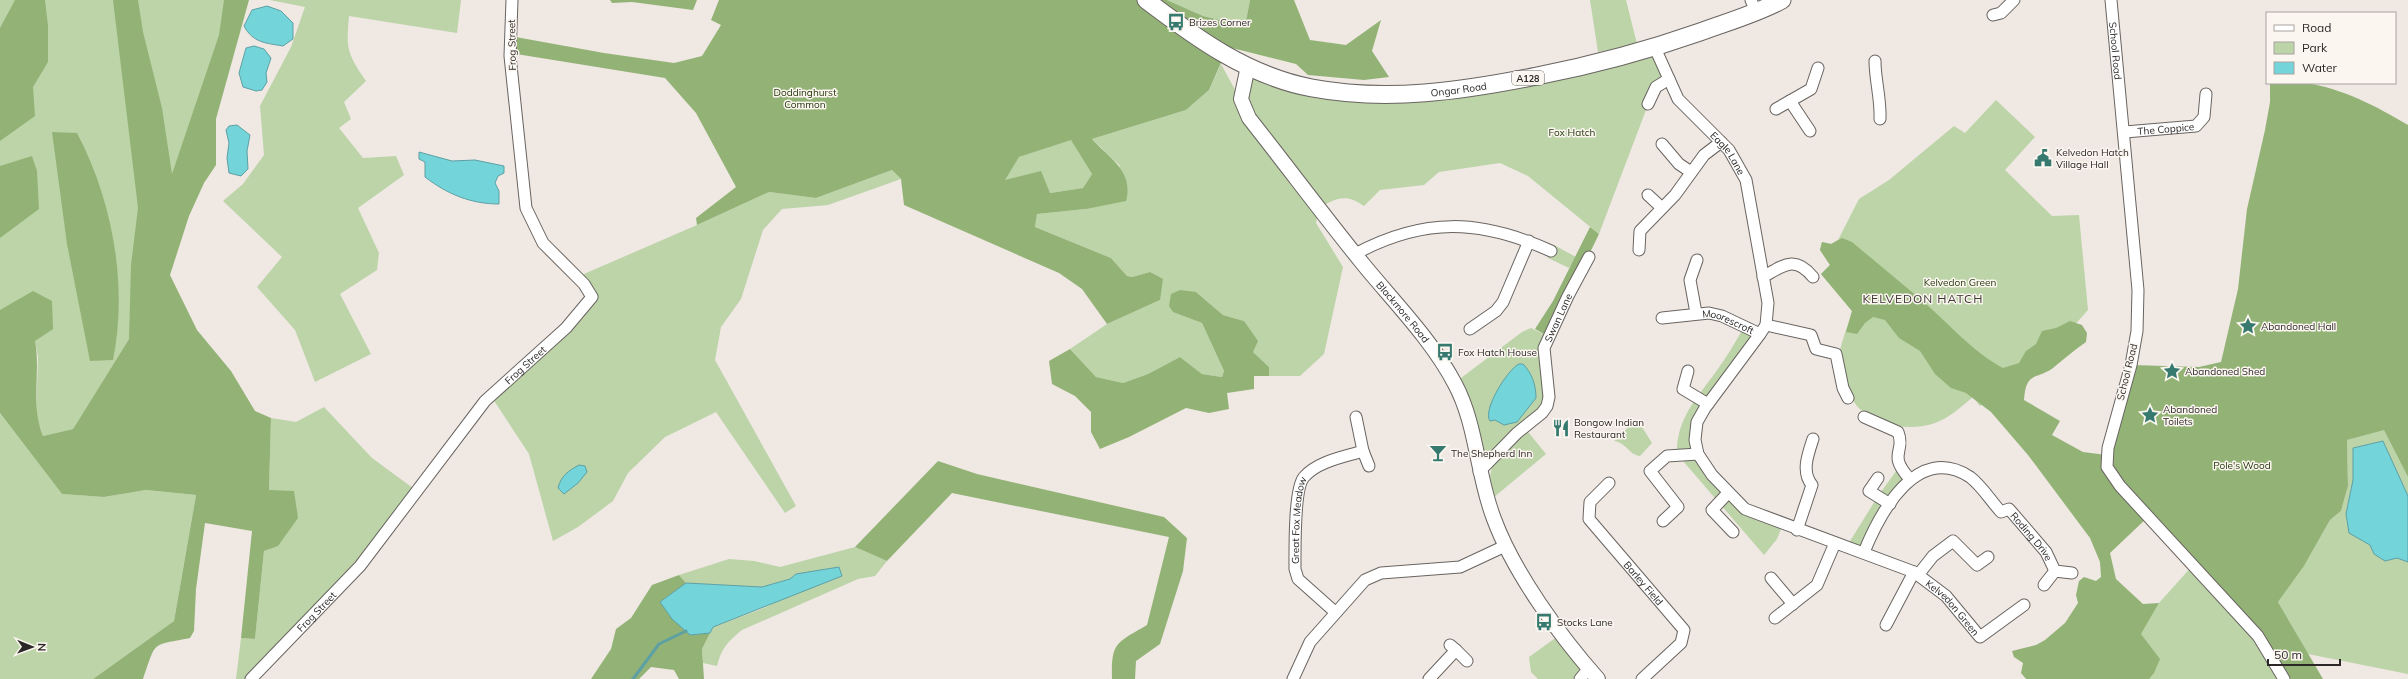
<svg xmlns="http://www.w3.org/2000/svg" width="2408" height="679" viewBox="0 0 2408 679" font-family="Mulish,sans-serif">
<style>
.green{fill:#bcd4a8}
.forest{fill:#93b376;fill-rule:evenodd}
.water{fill:#73d4da;stroke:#5da0a4}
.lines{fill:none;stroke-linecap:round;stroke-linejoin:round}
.stream{stroke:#5da0a4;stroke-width:3}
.minor-casing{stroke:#696460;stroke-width:13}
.tertiary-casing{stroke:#696460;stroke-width:16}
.primary-casing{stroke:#696460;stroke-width:19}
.minor{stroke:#fff;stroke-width:11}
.tertiary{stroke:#fff;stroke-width:14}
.primary{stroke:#fff;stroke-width:17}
.labels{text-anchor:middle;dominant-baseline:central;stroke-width:3;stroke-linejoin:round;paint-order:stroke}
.shield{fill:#fcf6f1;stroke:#696563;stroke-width:1}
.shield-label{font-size:9px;font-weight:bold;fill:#2a2726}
.poi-label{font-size:10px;fill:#2a2726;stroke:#fcf6f1;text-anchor:start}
.street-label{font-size:10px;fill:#2a2726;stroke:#fcf6f1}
.park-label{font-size:10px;fill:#22370a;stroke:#fcf6f1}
.quarter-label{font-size:12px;letter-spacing:1px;fill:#3c3733;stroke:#fcf6f1}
</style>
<rect width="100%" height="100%" fill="#efe8e3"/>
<path class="green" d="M0,0H232L154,299L73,429L43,436L36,417L38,357L35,341L0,310Z
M270,0H461L457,33L349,16C346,49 347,53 366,81L344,102L351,119L339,128L363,158L396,156L404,175L358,208L379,253L377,270L340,294L371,354L315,382L295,330L257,287L282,257L223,201L243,184L264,155L260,106L291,47L305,7Z
M1167,0H1250L1245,26L1203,16Z
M1590,0H1626L1637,44L1598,52Z
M1655,48L1669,79L1652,94L1599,234L1528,176L1500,163L1439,172L1424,185L1380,190L1364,206C1346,193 1336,198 1319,208L1316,223L1343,267L1324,354L1300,376H1269V367L1253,352L1244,321L1223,315L1196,292L1174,312L1202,323L1224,371L1222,377L1202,374L1180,357L1148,374L1123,383L1096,377L1070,349L1107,324L1160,300L1150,272L1132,277L1127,276L1111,258L1035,227L1037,214L1086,209L1120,166L1092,139L1186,110L1209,90L1221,64L1240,99L1248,66L1266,75L1417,94Z
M1996,100L2035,137L2005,170L2052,216L2079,215L2088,310L2048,355L1980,406L1973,397C1961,407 1949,418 1935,423C1913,431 1879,427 1862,411C1849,400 1842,378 1839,361C1838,349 1849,324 1852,311L1821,274L1830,265L1820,250L1822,242L1831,244L1838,240L1859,199L1889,180L1954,126L1965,133Z
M1071,139L1092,174L1083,188L1050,193L1004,180L1019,157Z
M892,170L901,179L828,205L782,209L763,230L741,299L721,327L715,360L796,506L785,513L716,412L665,437L628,473L613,501L578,527L553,541L529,454L491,396L592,297L577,277L697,225L769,192L816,198Z
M1554,245L1576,257L1569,268L1548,258Z
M1744,327L1760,334L1705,408L1695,440L1728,493L1783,524L1777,539L1764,555L1677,454C1676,420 1696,399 1715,373C1726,358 1735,343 1744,327Z
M1531,328L1549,337V397L1524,427L1546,454L1493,498L1490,476L1495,455L1482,452L1461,378L1522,332Z
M324,407L372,458L417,491L360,566L251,679H236L241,638L255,639L264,551L278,545L269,490L271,418L296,422Z
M0,413L62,494L104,497L146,490L196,495L174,621L93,679H0Z
M1637,419L1652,443L1640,456C1629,455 1626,442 1614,441Z
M2384,429L2408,477V674L2308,654L2278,602L2304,566L2330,520L2341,511L2348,486L2347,440Z
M1899,467L1909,478L1864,552L1847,546L1878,496Z
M855,547L887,561L875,576L858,579L742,630C728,641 721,649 717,666L703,663L702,649L713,627L759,610L812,586L842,576L839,567L797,574L790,579L762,587L686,583L679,575L729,559L754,561L780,567Z
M2193,565L2259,630L2291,679H2114L2159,603Z
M1561,634L1589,668L1580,679H1538L1531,672L1529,657Z"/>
<path class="forest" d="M15,0H45L48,26V62L33,87L35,116L0,141V28Z
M113,0H138L143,32L162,108L172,174L219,35L224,0H249L216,119V165L204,183L189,216L170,275L197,330L231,371L255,411L271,418L269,490L294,491L298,518L278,546L264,551L255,639L241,638L252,531L205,523L196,589L194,631L190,638C150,646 157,640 143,679H93L174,621L196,495L146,490L104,497L62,494L0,413V310L33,291L52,301L53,329L35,341C41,373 30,405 43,436L73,429L129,339L131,265L138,208Z
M610,0H697L693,10L632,2L612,3Z
M719,0H1167L1203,16L1245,26L1250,0H1294L1310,40L1346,45L1381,20L1372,51L1389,77L1364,80L1308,75L1296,64L1228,47L1209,90L1186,110L1092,139C1109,158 1134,171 1126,201L1086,209L1037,214L1035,227L1111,258L1127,276L1132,277L1150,272L1163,279L1160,300L1107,324L1082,289L1059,273L904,205L901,179L892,170L816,198L769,192L697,225L696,218L736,187L696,113L665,78L510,53V36L604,53L674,63L702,56L721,25L711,20ZM1071,140L1092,174L1083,188L1050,193L1041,171L1005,180L1019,157Z
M2270,83C2281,83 2294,81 2305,83C2342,88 2376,106 2408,125V477L2384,430L2347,440L2348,486L2341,511L2330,520L2304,566L2278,602L2323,679H2291L2259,630L2148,517L2110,553L2116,579L2143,604L2159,603L2141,634L2160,659L2154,673L2149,679H2026L2021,673L2023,663L2014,657L2012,651L2036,645L2045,640L2065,623L2078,603L2076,595L2079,581L2084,577L2096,581L2101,577L2100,562L2090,538L2028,455L1991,412L1966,393L1951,388L1935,374L1920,351L1899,338L1885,320L1873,317L1865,323L1857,334L1846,332L1852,311L1821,274L1830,265L1820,250L1822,242L1831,244L1842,238L1852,242C1876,262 1901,283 1925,303C1950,325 1973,352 2003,368L2019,363L2026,351L2036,344L2042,331L2056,328L2070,321L2082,325L2087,333L2086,342C2074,350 2064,359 2053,368C2036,380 2026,371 2024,400L2060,421L2052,435L2083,452L2107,455L2131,365L2199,367L2221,362L2238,289L2247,209L2265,130L2270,102Z
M52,132L77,133C113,201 128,286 113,360L90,361L67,244Z
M32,156L37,171L39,209L0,238V166Z
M1590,227L1599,234L1549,337L1535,329L1553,301Z
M1180,290L1196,292L1223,315L1244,321L1258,341L1253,352L1269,367V376H1254V389L1227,393L1229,409L1209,413L1186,408L1129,437L1100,449L1091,432V412L1075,396L1052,384L1049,361L1070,349L1096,377L1123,383L1148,374L1180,357L1202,374L1222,377L1224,371L1202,323L1173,312L1169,306L1171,294Z
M938,461L977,474L1164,517L1187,538L1183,571L1160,644L1136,661L1135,679H1112C1111,641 1117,643 1147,625L1169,537L952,493L887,561L855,547Z
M679,575L686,583L660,602L690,635L710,633L702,649L704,679H679L674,670L651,667L639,679H591L611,649L616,629L631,618L652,585Z"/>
<path class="water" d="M267,6L281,11L293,23V39L283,46C266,43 253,43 244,26L252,10Z
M254,46L264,49L271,58L266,73L267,82L262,90L256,91L243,87L239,73L246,48Z
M237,125L250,135L247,151L248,169L241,176L229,173L227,158L229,143L226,130L229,126Z
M419,152L452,161L475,160L504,166V173L498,176L495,183L499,191V204C471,204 447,194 425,177V162L419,159Z
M1519,364H1523C1532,373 1536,385 1536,398L1517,422L1504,425L1495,420L1490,421C1482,410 1508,369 1519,364Z
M2383,441L2408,496V562L2397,558L2385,561L2374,554L2370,545L2349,533L2346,514L2353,480V448Z
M579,465L585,466L587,472L578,483L564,494L558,488C561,476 568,471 579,465Z
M839,567L842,576L713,627L710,633L690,635L672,619L660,602L686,583L762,587L790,579L796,574Z"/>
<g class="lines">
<path class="stream" d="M633,679L659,644L686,631"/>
<g class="minor-casing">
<g id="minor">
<path d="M1751,0L1756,12"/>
<path id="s1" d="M2111,0L2138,290L2137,331L2131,365L2108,448L2107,467L2120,486L2258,636L2284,679"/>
<path d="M1993,15L2001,13L2014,0"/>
<path id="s2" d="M1655,48L1678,99L1729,150L1746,180L1768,303L1766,325L1760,334L1705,408L1697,422L1695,440L1698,454L1712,475L1745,509L1914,572L1946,596L1980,637L2024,605"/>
<path d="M1875,61C1875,80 1881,99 1880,119"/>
<path d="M1790,101L1810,131"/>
<path d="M1648,104L1656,87L1669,79"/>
<path d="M1776,109L1811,89L1818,68"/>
<path id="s3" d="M2125,132L2196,126L2204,117L2206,94"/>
<path d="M1662,144L1679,164L1691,172"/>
<path d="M1648,195L1662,208"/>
<path d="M1639,250L1640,231L1675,195L1704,155L1721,142"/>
<path d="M1355,254C1424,217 1480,219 1551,251"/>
<path d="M1763,277C1784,265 1795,255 1813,277"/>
<path d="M1696,313L1690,280L1697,260"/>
<path id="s4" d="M1662,318L1709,313L1722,316L1760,334"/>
<path d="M1766,325L1811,335L1816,349L1836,354L1843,388L1848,398"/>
<path d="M1470,329L1496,311L1503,302L1529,241"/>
<path d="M1688,371L1683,389L1708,404"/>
<path d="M1864,417L1898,432C1906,453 1887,453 1909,478"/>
<path d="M1363,451L1369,466"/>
<path id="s5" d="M1479,472L1517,433L1542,413L1547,406L1549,397L1544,348L1568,296L1589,257"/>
<path d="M1878,478L1869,491L1890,504"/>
<path id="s6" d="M1609,483L1590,502L1589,519L1684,630L1681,643L1642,679"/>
<path d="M1728,493L1712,510L1733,532"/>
<path d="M1663,521L1678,507L1650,471L1667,456L1698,454"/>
<path d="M1797,530L1812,485C1801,472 1808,454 1813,439"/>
<path id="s7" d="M1864,552C1880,513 1917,442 1970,477C1981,485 1991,501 2001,512L2009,509L2046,552L2055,571L2072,573"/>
<path d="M1918,575L1933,556L1953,541L1977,565L1988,557"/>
<path d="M1771,578L1793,604"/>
<path d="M2044,585L2055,571"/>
<path id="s8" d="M1335,612L1298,579L1295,569C1295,551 1294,488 1304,477C1318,461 1344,457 1363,451L1356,417"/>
<path d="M1775,618L1817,585L1835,543"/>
<path d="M1886,625L1914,572"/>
<path d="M1456,650L1467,661"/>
<path id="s9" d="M251,679L360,566L485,401L566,328L592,297L584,284L543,243L526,208L510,56L512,0"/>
<path d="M1293,679L1310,642L1365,580L1381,573L1460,567L1505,546"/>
<path d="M1429,679L1456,650L1450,645"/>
<path d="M1580,679L1589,668"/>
</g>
</g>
<g class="tertiary-casing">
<g id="tertiary">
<path id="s10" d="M1248,66L1241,99L1249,118C1287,166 1324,216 1363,264C1394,302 1432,340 1455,384C1477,425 1477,476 1494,519C1514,573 1560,636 1598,679"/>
</g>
</g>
<g class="primary-casing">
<g id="primary">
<path id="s11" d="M1146,0C1196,38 1248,76 1312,88C1387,102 1463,91 1537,76C1593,65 1646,51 1700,32C1727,22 1756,14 1782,0"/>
</g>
</g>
<use href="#minor" class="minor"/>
<use href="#tertiary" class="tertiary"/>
<use href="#primary" class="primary"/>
</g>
<defs>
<g id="bus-bare" transform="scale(1.38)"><path d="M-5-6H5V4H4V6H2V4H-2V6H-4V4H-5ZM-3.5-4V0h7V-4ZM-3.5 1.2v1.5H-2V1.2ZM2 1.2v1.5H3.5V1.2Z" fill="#367a6f" stroke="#fcf6f1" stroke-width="2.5" paint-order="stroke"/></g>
<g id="civic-bare" transform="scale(1.38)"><path d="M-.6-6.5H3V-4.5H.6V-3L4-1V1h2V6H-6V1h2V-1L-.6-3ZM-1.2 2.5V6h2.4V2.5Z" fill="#367a6f" stroke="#fcf6f1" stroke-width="2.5" paint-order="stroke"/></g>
<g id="sight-bare" transform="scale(1.38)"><path d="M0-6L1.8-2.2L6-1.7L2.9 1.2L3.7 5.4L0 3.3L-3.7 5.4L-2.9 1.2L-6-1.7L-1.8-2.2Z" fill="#367a6f" stroke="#fcf6f1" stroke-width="2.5" paint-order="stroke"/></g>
<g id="restaurant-bare" transform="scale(1.38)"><path d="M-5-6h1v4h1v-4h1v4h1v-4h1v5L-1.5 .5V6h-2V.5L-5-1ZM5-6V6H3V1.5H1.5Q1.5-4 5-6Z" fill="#367a6f" stroke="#fcf6f1" stroke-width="2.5" paint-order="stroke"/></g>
<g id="bar-bare" transform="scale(1.38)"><path d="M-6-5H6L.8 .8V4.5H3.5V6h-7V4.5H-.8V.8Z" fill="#367a6f" stroke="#fcf6f1" stroke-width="2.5" paint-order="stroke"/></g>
</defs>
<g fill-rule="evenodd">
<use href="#bus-bare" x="1176" y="22"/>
<use href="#civic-bare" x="2043" y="158"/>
<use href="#sight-bare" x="2248" y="326"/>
<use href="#bus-bare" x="1445" y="352"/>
<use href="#sight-bare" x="2172" y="371"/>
<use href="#sight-bare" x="2150" y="415"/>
<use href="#restaurant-bare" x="1561" y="428"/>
<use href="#bar-bare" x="1438" y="453"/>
<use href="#bus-bare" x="1544" y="622"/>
</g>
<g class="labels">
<rect class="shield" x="1512" y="71" width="32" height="14" rx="3"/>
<g class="shield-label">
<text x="1528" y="78">A128</text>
</g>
<g class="poi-label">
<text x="1189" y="22">Brizes Corner</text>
<text x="2056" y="152">Kelvedon Hatch<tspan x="2056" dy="12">Village Hall</tspan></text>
<text x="2261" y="326">Abandoned Hall</text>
<text x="1458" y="352">Fox Hatch House</text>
<text x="2185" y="371">Abandoned Shed</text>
<text x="2163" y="409">Abandoned<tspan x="2163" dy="12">Toilets</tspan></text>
<text x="1574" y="422">Bongow Indian<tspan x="1574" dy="12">Restaurant</tspan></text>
<text x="1451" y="453">The Shepherd Inn</text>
<text x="1557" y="622">Stocks Lane</text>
</g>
<g class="street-label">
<text transform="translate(512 45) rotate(-91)">Frog Street</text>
<text stroke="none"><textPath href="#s1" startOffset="51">School Road</textPath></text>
<text stroke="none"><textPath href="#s11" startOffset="337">Ongar Road</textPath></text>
<text stroke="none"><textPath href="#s3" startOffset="41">The Coppice</textPath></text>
<text stroke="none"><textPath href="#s2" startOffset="130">Eagle Lane</textPath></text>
<text stroke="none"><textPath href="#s10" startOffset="302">Blackmore Road</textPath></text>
<text stroke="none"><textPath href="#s5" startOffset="187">Swan Lane</textPath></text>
<text stroke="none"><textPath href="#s4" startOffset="68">Moorescroft</textPath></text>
<text stroke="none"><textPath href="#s9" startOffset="418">Frog Street</textPath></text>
<text transform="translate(2127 372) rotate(-76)">School Road</text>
<text stroke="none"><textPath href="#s8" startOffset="109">Great Fox Meadow</textPath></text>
<text stroke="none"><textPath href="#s7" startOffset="242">Roding Drive</textPath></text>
<text stroke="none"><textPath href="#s6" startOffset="128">Barley Field</textPath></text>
<text stroke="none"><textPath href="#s2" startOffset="767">Kelvedon Green</textPath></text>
<text stroke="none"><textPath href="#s9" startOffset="94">Frog Street</textPath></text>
</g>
<g class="park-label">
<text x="805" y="92">Doddinghurst<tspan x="805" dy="12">Common</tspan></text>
<text x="1572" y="132">Fox Hatch</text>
<text x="1960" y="282">Kelvedon Green</text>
<text x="2242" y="465">Pole's Wood</text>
</g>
<g class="quarter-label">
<text x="1923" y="298">KELVEDON HATCH</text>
</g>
</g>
<rect x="2266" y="12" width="130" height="72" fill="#fcf6f1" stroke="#a8a3a0"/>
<rect x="2274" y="25" width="20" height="6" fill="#ffffff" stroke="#a8a3a0"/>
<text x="2302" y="32" font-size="12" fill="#2a2726">Road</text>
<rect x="2274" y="42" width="20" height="12" fill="#bcd4a8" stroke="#a8a3a0"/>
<text x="2302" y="52" font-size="12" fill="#2a2726">Park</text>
<rect x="2274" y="62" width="20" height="12" fill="#73d4da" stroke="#a8a3a0"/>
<text x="2302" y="72" font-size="12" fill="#2a2726">Water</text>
<g transform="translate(32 647) rotate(91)" stroke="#fcf6f1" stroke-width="3" paint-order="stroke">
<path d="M0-3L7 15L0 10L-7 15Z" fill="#2a2726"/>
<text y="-6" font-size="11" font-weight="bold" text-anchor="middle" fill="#2a2726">N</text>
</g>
<path d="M2268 659v6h72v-6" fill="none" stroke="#2a2726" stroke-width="2"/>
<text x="2274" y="659" font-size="12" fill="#2a2726" stroke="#fcf6f1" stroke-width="3" paint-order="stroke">50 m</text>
</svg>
